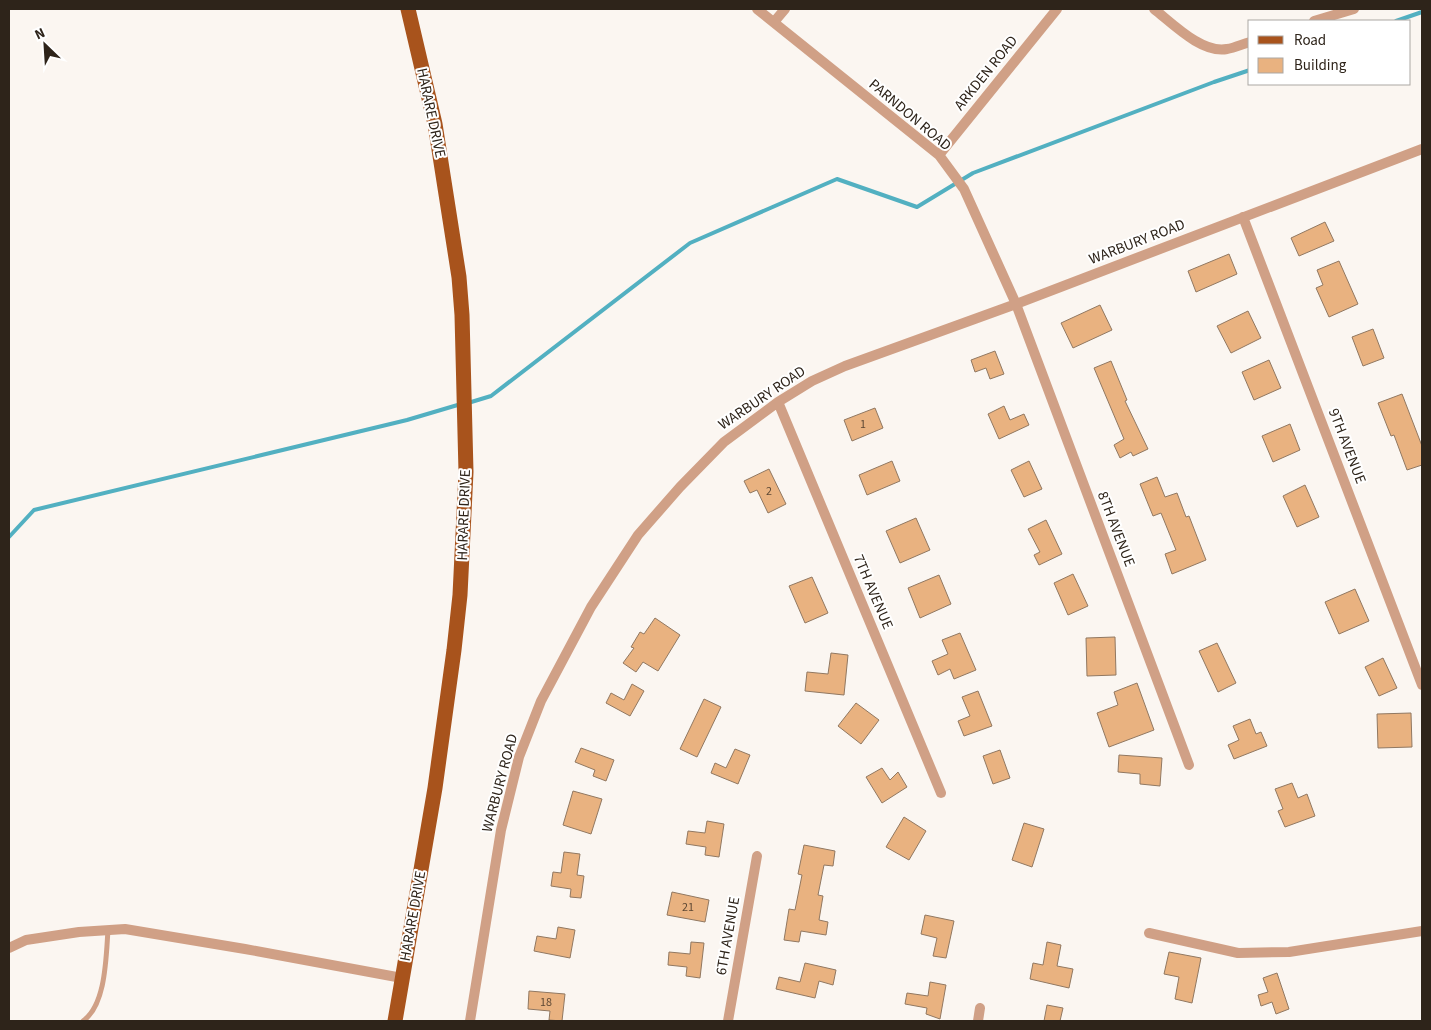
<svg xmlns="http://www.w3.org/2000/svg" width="1431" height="1030" viewBox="0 0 1431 1030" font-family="'Source Sans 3',sans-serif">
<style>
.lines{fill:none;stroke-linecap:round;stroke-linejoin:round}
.stream{stroke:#52b0c1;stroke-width:4}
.building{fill:#e9b280;stroke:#917861}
.lane{stroke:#d0a086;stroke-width:5}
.street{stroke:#d0a086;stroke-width:10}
.primary{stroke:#a8531c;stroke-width:15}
.labels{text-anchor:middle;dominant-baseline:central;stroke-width:4;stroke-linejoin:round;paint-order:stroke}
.number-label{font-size:12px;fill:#5d4834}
.street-label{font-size:15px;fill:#2e241a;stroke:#fff}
</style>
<rect width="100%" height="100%" fill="#fbf6f1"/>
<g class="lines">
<path class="stream" d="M1396,21L1422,12
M468,403L491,396L690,243L837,179L917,207L973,173L1214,82L1250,70
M9,537L34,510L407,420L461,404"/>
</g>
<path class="building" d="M1325,222L1334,241L1299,256L1291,238Z
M1229,254L1237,274L1196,292L1188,271Z
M1339,261L1358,304L1329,317L1316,288L1323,285L1317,270Z
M1100,305L1112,330L1073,348L1061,323Z
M1248,311L1261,338L1231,353L1217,326Z
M1373,329L1384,358L1363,366L1352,337Z
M995,351L1004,374L990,379L986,368L975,372L971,360Z
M1269,360L1281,388L1254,400L1242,372Z
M1111,361L1127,400L1125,401L1148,449L1133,456L1131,452L1120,458L1114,445L1124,439L1094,368Z
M1402,394L1422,446V465L1407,470L1394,435L1391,436L1378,403Z
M1004,406L1010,420L1024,414L1029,425L999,439L988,414Z
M875,408L883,428L852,441L844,420Z
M1290,424L1300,450L1273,462L1262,436Z
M892,461L900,481L867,495L859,475Z
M1029,461L1042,489L1024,497L1011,470Z
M769,469L786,504L768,513L757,490L750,493L744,481Z
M1157,477L1165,497L1177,493L1186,517L1189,516L1206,560L1172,574L1165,554L1176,550L1161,513L1153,516L1140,484Z
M1305,485L1319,517L1297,527L1283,496Z
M916,518L930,550L900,563L886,531Z
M1046,520L1062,554L1039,565L1034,555L1040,552L1028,529Z
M1073,574L1088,606L1068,615L1054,583Z
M939,575L951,604L920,618L908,588Z
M812,577L828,613L805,623L789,586Z
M1355,589L1369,621L1339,634L1325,602Z
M655,618L680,635L658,671L643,662L636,672L623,663L634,648L631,647L640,632L644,634Z
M960,633L976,670L954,679L950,669L938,675L932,661L948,654L942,640Z
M1115,637L1116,675L1087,676L1086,638Z
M1217,643L1236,683L1218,692L1199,651Z
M831,653L848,655L844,695L805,691L807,672L828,674Z
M1383,658L1397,688L1379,696L1365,667Z
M1137,683L1154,730L1109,747L1097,713L1118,705L1114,692Z
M632,684L644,691L630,716L606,703L611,693L624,700Z
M978,691L992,726L964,736L958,721L970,716L962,697Z
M704,699L721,707L697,757L680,749Z
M856,703L879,720L861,744L838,726Z
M1411,713L1412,747L1378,748L1377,714Z
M1250,719L1256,734L1261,732L1267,746L1234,759L1228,745L1239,740L1233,726Z
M581,748L614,760L606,781L593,776L595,770L575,762Z
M735,749L750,755L738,784L711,773L715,763L726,768Z
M1000,750L1010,778L993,784L983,756Z
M1119,755L1162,758L1160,786L1140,784V774L1118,772Z
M882,768L890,780L898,772L907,787L882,803L866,777Z
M1292,783L1298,798L1307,794L1315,816L1285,827L1278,811L1283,809L1275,789Z
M573,791L602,799L591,834L563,825Z
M904,817L926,831L909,860L886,847Z
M707,821L724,824L719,857L705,855L706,847L686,844L688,831L705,833Z
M1024,823L1044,829L1032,867L1012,860Z
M804,845L835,851L833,866L824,865L818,895L823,896L819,920L828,922L826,935L801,931L799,942L784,940L789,909L795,910L802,875L798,874Z
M564,852L580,854L577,875L584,876L581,898L570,897L571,889L551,886L553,872L561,873Z
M672,892L709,900L705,922L667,915Z
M925,915L954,921L946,958L933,956L937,938L921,934Z
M558,927L575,930L570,958L534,951L537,936L556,939Z
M691,942L704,943L700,978L686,976L687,967L668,965L669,952L690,954Z
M1047,942L1061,945L1057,966L1073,969L1069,988L1030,979L1033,963L1043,965Z
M1169,952L1201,958L1192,1003L1175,999L1179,977L1164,974Z
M805,963L836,970L833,985L819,981L815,998L776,989L779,977L800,982Z
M1277,973L1289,1009L1276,1014L1272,1002L1261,1006L1258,995L1268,992L1263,978Z
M930,982L946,985L940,1019L926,1014L927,1008L905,1004L907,993L928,996Z
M529,991L565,994L562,1021L549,1020L550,1011L528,1009Z
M1047,1005L1063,1008L1060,1021H1044Z"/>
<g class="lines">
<path class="lane" d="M83,1021C106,1005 106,957 108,930"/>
<path class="street" d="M757,9L939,155L964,189L1016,304L1189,765
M1154,9C1172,23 1202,54 1227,49C1235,48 1242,44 1250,42
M1314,21L1354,9
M774,22L785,9
M939,155L1057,9
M1243,217L1422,685
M778,402L941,793
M1149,933L1238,953L1289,952L1422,931
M9,948L26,940L79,932L125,929L245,949L402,978
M470,1021L501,830L519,757L541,701L591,607L638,535L680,487L724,442L778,402L812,381L845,366L1016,304L1422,149
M728,1021L757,856
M978,1021L980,1008"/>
<path class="primary" d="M395,1021L435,788L454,650L460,595L466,472L462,315L459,277L435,124L408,9"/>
</g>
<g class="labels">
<g class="number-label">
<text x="863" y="424">1</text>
<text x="769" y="491">2</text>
<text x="688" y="907">21</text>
<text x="546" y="1002">18</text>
</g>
<g class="street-label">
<text transform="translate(986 73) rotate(-51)">ARKDEN ROAD</text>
<text transform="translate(431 113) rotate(78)">HARARE DRIVE</text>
<text transform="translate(910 115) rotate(40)">PARNDON ROAD</text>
<text transform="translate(1137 242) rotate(-21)">WARBURY ROAD</text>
<text transform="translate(762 398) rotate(-34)">WARBURY ROAD</text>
<text transform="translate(1347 446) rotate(69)">9TH AVENUE</text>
<text transform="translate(464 515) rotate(-88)">HARARE DRIVE</text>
<text transform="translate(1116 529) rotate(69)">8TH AVENUE</text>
<text transform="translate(873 592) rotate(67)">7TH AVENUE</text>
<text transform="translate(500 783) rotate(-75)">WARBURY ROAD</text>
<text transform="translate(413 916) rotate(-80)">HARARE DRIVE</text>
<text transform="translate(728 936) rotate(-80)">6TH AVENUE</text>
</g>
</g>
<rect width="1431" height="1030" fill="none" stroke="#2e241a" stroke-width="20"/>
<rect x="1248" y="20" width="162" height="65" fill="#ffffff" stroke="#aba7a3"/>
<rect x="1258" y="36" width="25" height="8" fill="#a8531c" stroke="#aba7a3"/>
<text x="1294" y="45" font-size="15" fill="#2e241a">Road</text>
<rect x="1258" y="58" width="25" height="15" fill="#e9b280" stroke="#aba7a3"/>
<text x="1294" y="70" font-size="15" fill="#2e241a">Building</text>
<g transform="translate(45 45) rotate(335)" stroke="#ffffff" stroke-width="4" paint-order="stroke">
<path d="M0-4L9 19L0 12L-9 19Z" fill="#2e241a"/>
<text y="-8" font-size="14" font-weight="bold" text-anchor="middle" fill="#2e241a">N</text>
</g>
</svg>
